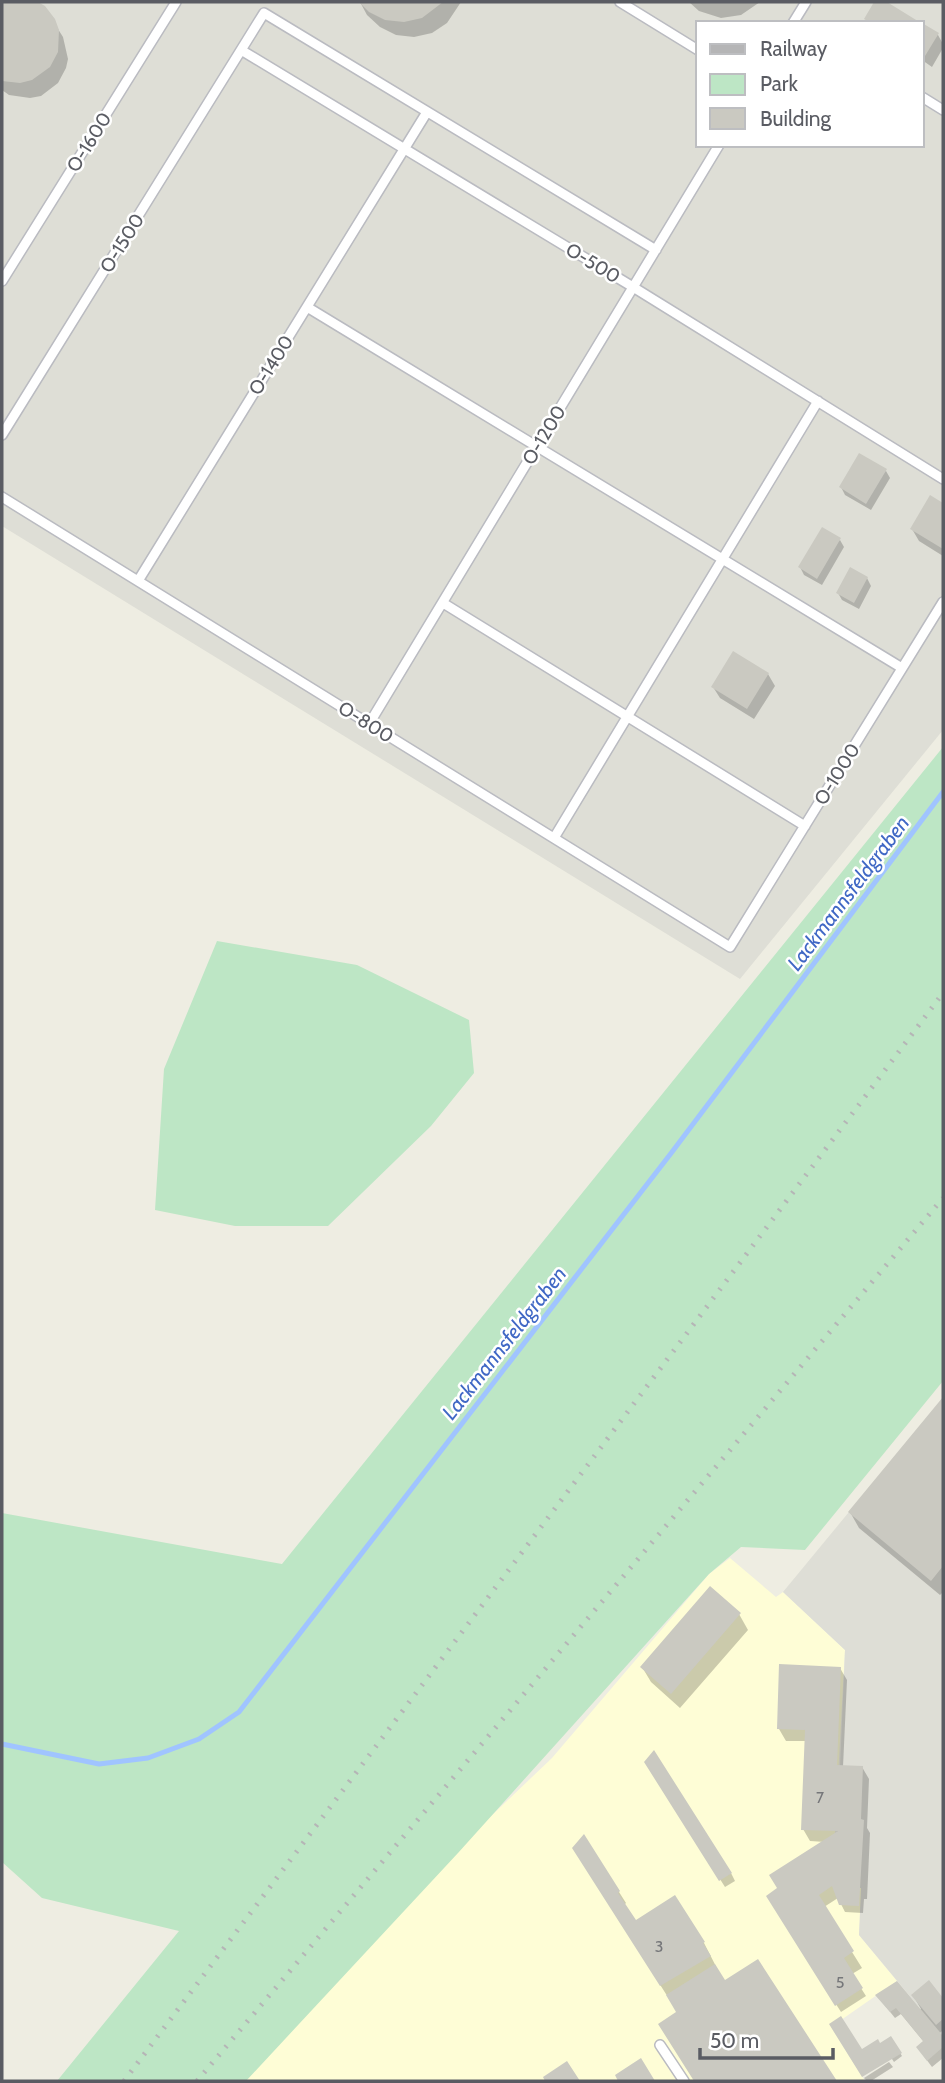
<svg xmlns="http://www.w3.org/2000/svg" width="945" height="2083" viewBox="0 0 945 2083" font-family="Cabin,sans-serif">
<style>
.commercial{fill:#fefdd6}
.industrial{fill:#deded6;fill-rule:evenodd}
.green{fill:#bde6c5}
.shadow{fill:#0003}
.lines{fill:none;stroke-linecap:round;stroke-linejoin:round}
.stream{stroke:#a0c4ff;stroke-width:5}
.building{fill:#cac9c1}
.service-casing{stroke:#babbc1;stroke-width:12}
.service{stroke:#fff;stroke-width:9}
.rail{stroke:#b5b5b6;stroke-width:5;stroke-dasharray:2 9;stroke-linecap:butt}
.labels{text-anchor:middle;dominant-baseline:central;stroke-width:5;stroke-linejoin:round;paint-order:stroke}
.number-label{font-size:16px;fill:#76777a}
.street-label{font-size:19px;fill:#5a5c63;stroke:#fff}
.water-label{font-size:21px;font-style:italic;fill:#4068c5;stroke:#fff}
</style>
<rect width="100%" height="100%" fill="#eeede2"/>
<path class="commercial" d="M730,1558L776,1597L783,1592L845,1650L832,1886L862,1888L859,1935L897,1981L831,2027L865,2081H231L302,1996L552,1758L709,1574Z"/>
<path class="industrial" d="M2,2H943V730L740,979L2,526ZM698,23H922V145H698Z
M943,1398V2036L859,1935L861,1888L835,1885L845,1650L783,1592Z"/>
<path class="green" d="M943,747V1381L805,1550L741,1547L709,1574L458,1853L246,2081H57L179,1931L42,1898L2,1862V1513L282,1564Z
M217,941L357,965L469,1020L474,1073L431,1126L328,1226H235L155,1210L164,1069Z"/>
<path class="shadow" d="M2,2H34L44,7L63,37L68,59L66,68L58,83L41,96L30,98L9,95L2,90Z
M360,2H461L447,23L432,33L414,37L396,35L380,27L367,15Z
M689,2H760L741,15L721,18L699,11Z
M922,25L938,35L943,44V48L932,67L922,60Z
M886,471L890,478L871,510L845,495L841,487Z
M931,498L943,505V556L919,541L912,529Z
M840,540L844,547L822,585L804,575L800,567Z
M867,578L871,586L859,609L842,600L838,593Z
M768,674L775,686L754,719L720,698L713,687Z
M943,1400V1592L940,1595L859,1528L850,1512Z
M739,1614L748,1630L680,1708L651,1682L642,1667Z
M840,1668L847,1680L843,1767H862L869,1779L867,1828L870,1833L867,1899H864L863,1913L845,1912L838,1898L824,1907L862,1968L852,1974L866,1996L841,2012L777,1912L780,1889L825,1842L810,1841L803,1829L806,1741H786L779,1729Z
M653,1774L731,1873L735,1881L725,1887Z
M581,1860L619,1892L626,1903L624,1905L635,1923L675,1898L704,1943L724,1982L758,1961L835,2081H696L667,2036L678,2013Z
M928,1982L943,2000V2030L939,2034L943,2039V2058L932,2067L923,2055L924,2042L901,2014L895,2018L882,2002L919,2010L921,2009L913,1995Z
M891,2038L902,2056L894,2062L892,2059L862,2051L880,2045Z
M889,2062L893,2067L871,2081H867L864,2078Z"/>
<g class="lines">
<path class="stream" d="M2,1744L99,1764L148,1758L199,1739L239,1712L672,1152L943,792"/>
</g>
<path class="building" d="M2,2H38L45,6L55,19L59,30L58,52L50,67L32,80L20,83L2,81Z
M359,2H443L422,18L404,22L385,20L369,12Z
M874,2H887L921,23H871L864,19Z
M922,23L939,33L925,56L922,54Z
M859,453L887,469L866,504L839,487Z
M930,495L943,503V549L910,529Z
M822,527L841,538L817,579L798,567Z
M850,567L868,577L854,603L836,593Z
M733,651L769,673L747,709L711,687Z
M943,1397V1566L931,1581L848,1512Z
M710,1586L741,1613L671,1694L640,1667Z
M779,1664L841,1667L837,1765L863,1766L861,1819L864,1820L859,1906L839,1905L832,1886L819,1895L854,1951L844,1958L863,1988L835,2006L766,1896L777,1888L769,1875L838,1831L801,1830L805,1730L777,1729Z
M654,1750L732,1873L719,1881L644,1762Z
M584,1834L620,1891L618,1893L636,1920L675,1895L705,1942L703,1943L711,1956L660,1986L572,1848Z
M758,1959L837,2081H694L658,2024L676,2012L666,1995L715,1964L725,1980Z
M929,1980L943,1998V2019L936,2025L911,1995Z
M897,1981L943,2036V2047L927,2061L916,2047L923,2041L896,2008L890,2012L875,1995Z
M841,2016L862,2049L878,2039L880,2043L891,2036L902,2053L862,2077L829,2024Z
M641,2058L655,2081H618L615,2075Z
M567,2061L580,2081H545L543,2077Z"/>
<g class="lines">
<g class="service-casing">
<path id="service" d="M620,2L698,50
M793,23L806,2
M241,50L633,287L943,479
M922,97L943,110
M2,281L176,2
M307,307L902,668
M2,435L264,13L656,250
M2,497L730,947L943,602
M138,581L427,112
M443,603L805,826
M369,724L719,145
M554,838L818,401
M660,2045L684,2081"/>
</g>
<use href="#service" class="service"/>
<path class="rail" d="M124,2081L943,993
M197,2081L943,1198"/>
</g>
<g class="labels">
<g class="number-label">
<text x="820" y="1797">7</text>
<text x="659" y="1946">3</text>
<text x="840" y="1982">5</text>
</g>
<g class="street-label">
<text transform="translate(89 142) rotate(-58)">O-1600</text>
<text transform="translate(122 243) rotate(-58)">O-1500</text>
<text transform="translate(593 263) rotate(31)">O-500</text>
<text transform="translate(271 365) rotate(-58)">O-1400</text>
<text transform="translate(544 435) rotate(-59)">O-1200</text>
<text transform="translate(366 722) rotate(32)">O-800</text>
<text transform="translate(837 774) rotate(-58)">O-1000</text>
</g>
<g class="water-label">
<text transform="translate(848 893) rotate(-53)">Lackmannsfeldgraben</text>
<text transform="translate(504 1343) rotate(-52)">Lackmannsfeldgraben</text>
</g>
</g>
<rect width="945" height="2083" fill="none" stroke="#5a5c63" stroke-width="7"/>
<rect x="696" y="21" width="228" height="126" fill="#ffffff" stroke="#bdbec1" stroke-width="2"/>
<rect x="710" y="44" width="35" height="10" fill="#b5b5b6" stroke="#bdbec1" stroke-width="2"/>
<text x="760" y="56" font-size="21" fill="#5a5c63">Railway</text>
<rect x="710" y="74" width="35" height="21" fill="#bde6c5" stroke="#bdbec1" stroke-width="2"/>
<text x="760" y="91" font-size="21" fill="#5a5c63">Park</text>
<rect x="710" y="108" width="35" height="21" fill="#cac9c1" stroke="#bdbec1" stroke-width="2"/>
<text x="760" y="126" font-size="21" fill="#5a5c63">Building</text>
<path d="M700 2048v10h133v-10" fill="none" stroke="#5a5c63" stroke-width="3.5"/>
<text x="710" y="2048" font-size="21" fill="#5a5c63" stroke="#ffffff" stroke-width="5" paint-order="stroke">50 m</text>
</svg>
